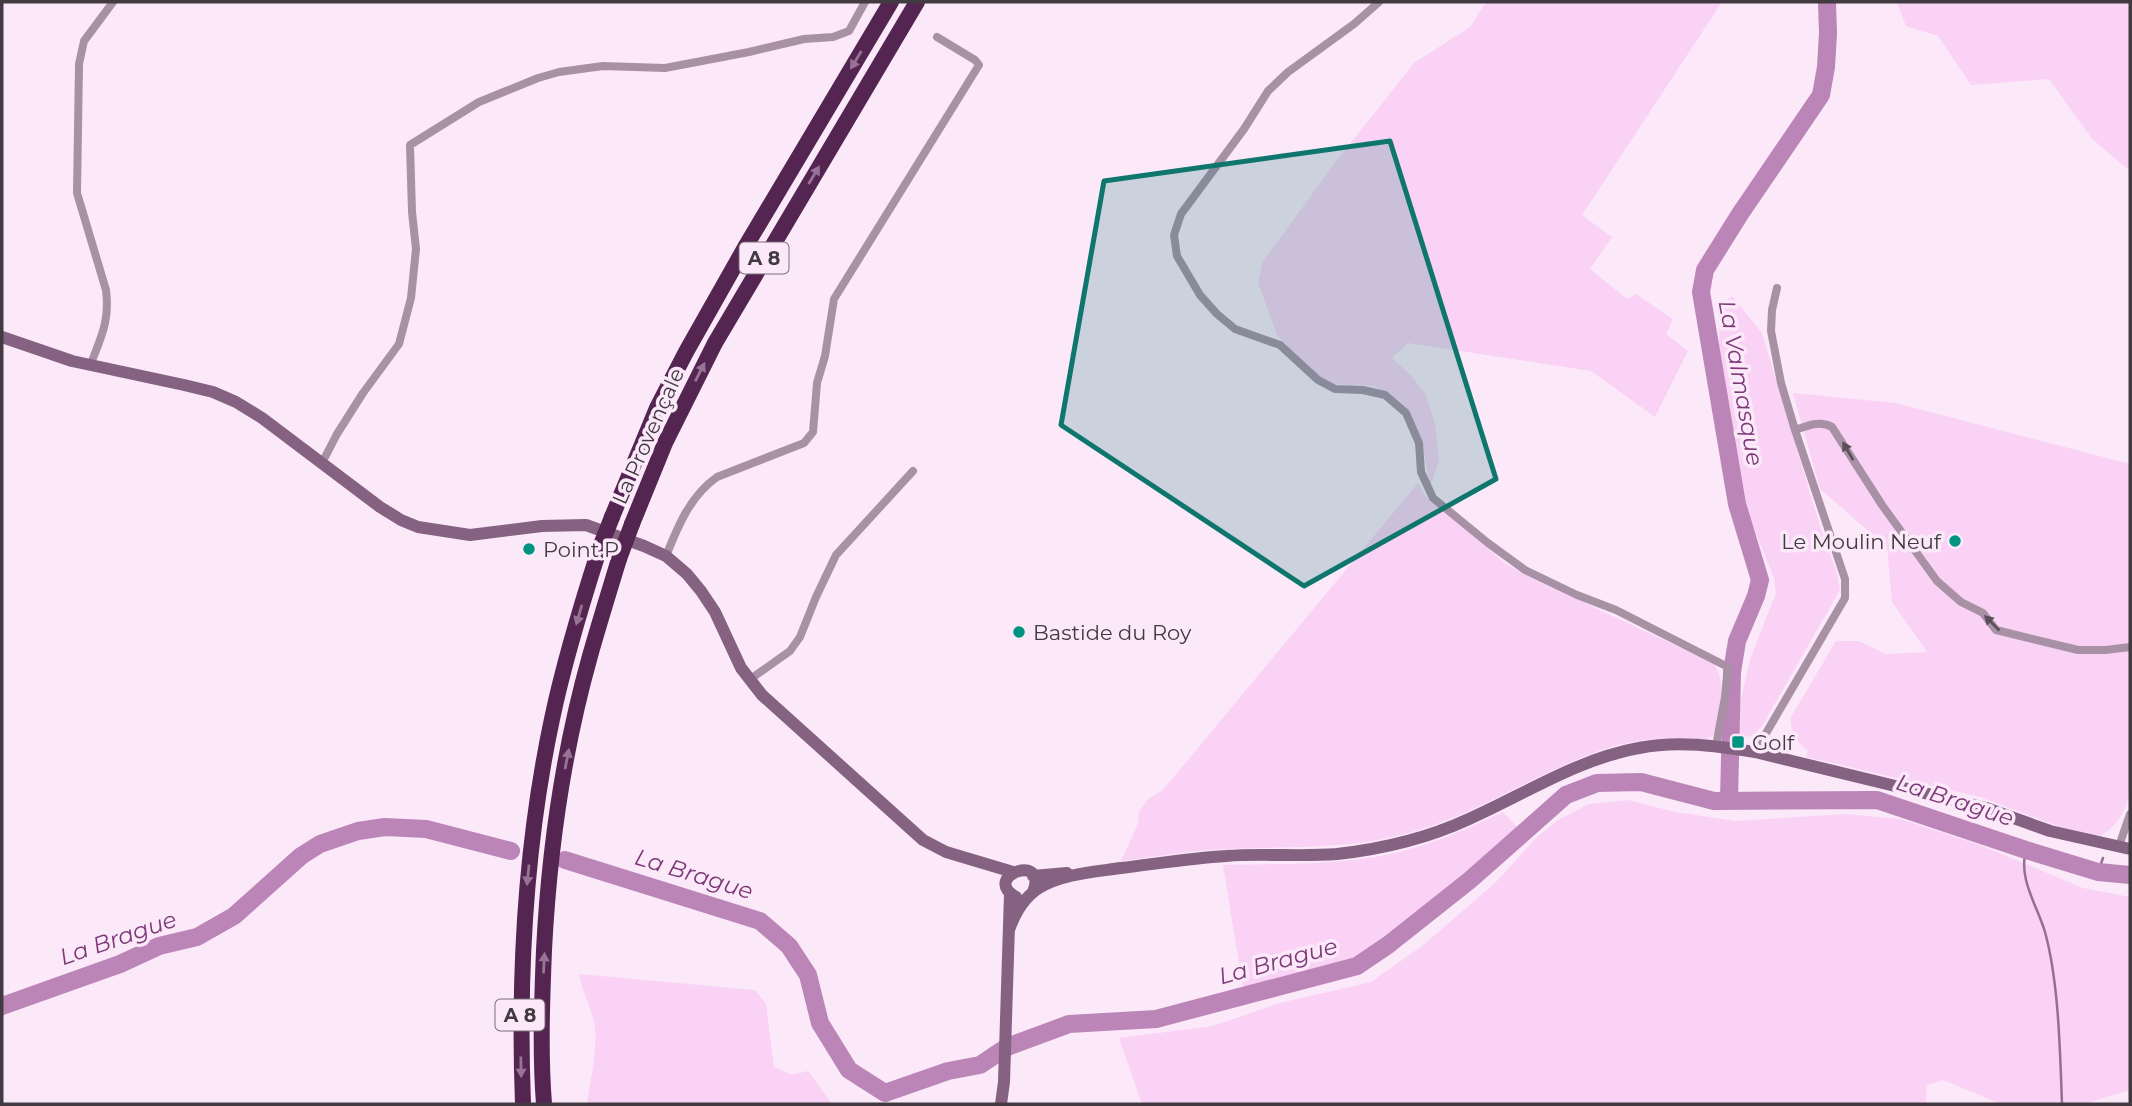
<svg xmlns="http://www.w3.org/2000/svg" width="2132" height="1106" viewBox="0 0 2132 1106" font-family="Montserrat,sans-serif">
<style>
.green{fill:#f9d2f5}
.lines{fill:none;stroke-linecap:round;stroke-linejoin:round}
.stream{stroke:#976e93;stroke-width:2.5}
.river{stroke:#bc85b7;stroke-width:18}
.street{stroke:#a890a5;stroke-width:8}
.secondary{stroke:#856281;stroke-width:12}
.highway{stroke:#552552;stroke-width:16}
.highway-bridge{stroke:#552552;stroke-width:16}
.oneway{fill:#977395}
.oneway2{fill:#5b5059}
.marked{fill:#0f766e;fill-opacity:0.2;stroke:#0f766e;stroke-width:5;stroke-linejoin:round}
.poi-dot{fill:#009381;stroke:#fbe9f9;stroke-width:2.5}
.labels{text-anchor:middle;dominant-baseline:central;stroke-width:7;stroke-linejoin:round;paint-order:stroke}
.shield{fill:#fbe9f9;stroke:#796e78;stroke-width:2}
.shield-label{font-size:19px;font-weight:bold;fill:#413a40}
.street-label{font-size:21px;fill:#413a40;stroke:#fbe9f9}
.poi-label{font-size:21px;fill:#413a40;stroke:#fbe9f9;text-anchor:start}
.water-label{font-size:23px;font-style:italic;fill:#7c3978;stroke:#fbe9f9}
</style>
<rect width="100%" height="100%" fill="#fbe9f9"/>
<path class="green" d="M1486,2H1722L1582,215L1612,237L1590,269L1627,299L1636,294L1673,319L1666,334L1688,351L1655,417L1591,371L1408,343L1392,358L1411,375L1426,395L1435,424L1439,460L1430,488L1423,445L1395,399L1375,386L1330,384L1308,368L1277,335L1258,283L1262,263L1334,164L1414,63L1470,27Z
M1897,2H2130V171L2092,139L2049,79L1971,85L1938,36L1906,26Z
M1732,296L1762,333L1821,529L1836,570L1840,590L1762,726L1753,735L1744,738L1736,734L1735,727L1750,659L1776,593L1774,578L1749,517L1738,464L1727,404L1719,347L1720,305Z
M1793,393L1895,403L2130,464V789C2127,811 2117,826 2098,838L2063,828L1980,797L1806,757L1808,751C1797,742 1790,731 1791,717L1836,641H1858L1886,654L1927,652L1892,602L1887,547L1820,489Z
M1418,483L1425,496L1462,524L1503,562L1531,578L1713,663C1727,680 1722,717 1713,736L1706,739C1674,737 1642,738 1611,747C1538,770 1476,817 1401,835C1342,850 1287,846 1227,849C1191,850 1156,857 1121,861L1138,824L1139,812L1148,799L1163,790Z
M1628,800L1675,812L1736,821L1844,814L1901,819L1980,845L2083,888L2130,897V1090L2084,1104H2001L1943,1080L1927,1085L1926,1104H1142L1119,1038L1213,1026L1280,1003L1371,982L1422,946L1472,903L1497,881L1536,838L1558,820L1589,804Z
M1503,812L1518,828L1508,840L1457,882L1359,959L1332,968L1243,988L1223,865C1273,864 1325,865 1375,857C1419,850 1463,831 1503,812Z
M579,974L755,990L766,1004L774,1067L792,1075L808,1071L832,1104H587C590,1083 599,1042 594,1022C590,1005 582,991 579,974Z"/>
<g class="lines">
<path class="stream" d="M2026,850C2018,879 2037,905 2045,932C2059,983 2060,1052 2062,1104
M2098,872L2103,858"/>
<path class="river" d="M1729,800L1732,672L1737,641L1756,596L1760,580L1737,504L1701,292L1705,270L1740,214L1821,95L1826,67L1828,33L1827,2
M565,860L760,921L789,946L808,975L820,1023L849,1070L885,1093L948,1071L980,1065L1007,1047L1069,1024L1156,1019L1357,966L1388,945L1470,880L1566,795L1597,783L1641,782L1714,801L1877,800L2026,850L2098,872L2130,875
M2,1006L120,964L159,946L197,937L234,916L301,856L320,844L358,831L385,827L426,829L511,851"/>
<path class="street" d="M1379,2L1354,24L1288,72L1268,91L1244,129L1181,214L1174,235L1177,256L1200,295L1217,314L1235,329L1280,345L1318,380L1335,389L1363,390L1385,395L1406,413L1419,443L1421,472L1433,498L1488,543L1525,570L1577,595L1616,610L1728,667L1725,697L1716,746
M90,366C101,337 110,321 106,290L77,193L79,64L84,41L113,2
M1795,430C1807,426 1820,420 1832,427L1882,505L1937,581L1961,602L1983,613L1996,630L2078,650H2106L2130,647
M322,463L337,434L363,393L399,344L411,298L416,249L412,212L410,145L479,102L538,78L559,72L603,66L665,68L749,52L804,39L833,37L849,31L865,2
M666,556C678,526 690,496 717,477L804,443L813,432L817,383L825,356L834,299L979,65L975,60L937,37
M749,680L790,651L800,637L816,597L836,555L913,471
M1755,752L1845,598V579L1795,430L1781,383L1771,331L1772,310L1777,288
M2119,846L2130,814"/>
<path class="secondary" d="M2,337L72,361L184,385L213,392L236,402L262,418L380,507L401,520L418,527L470,535L542,526L586,525L644,546L666,556L687,574L701,591L715,612L741,668L762,695L923,840L946,852L1013,872
M1033,876L1067,873
M1016,897C980,876 1049,852 1033,892
M1009,930C1015,913 1023,898 1039,888C1062,874 1094,872 1121,868C1155,864 1191,858 1226,856C1263,853 1300,857 1337,854C1382,849 1428,838 1469,819C1525,794 1578,759 1639,748C1678,740 1717,746 1755,752L1986,808L2050,831L2130,849
M1001,1104L1004,1082L1010,894"/>
<path class="highway" d="M612,517L657,408L686,352L747,244L891,2
M632,524L665,443L715,343L917,2
M523,1104C518,975 525,846 552,719C564,662 581,606 599,550
M544,1104C540,1053 542,1001 544,950C549,851 563,752 590,656C599,624 609,592 619,559"/>
<path class="highway-bridge" d="M599,550L612,517
M619,559L632,524"/>
</g>
<defs><path id="oneway-solid" d="M-6-.8H1V-3.2L6.5 0L1 3.2V.8H-6Z" transform="scale(1.75)"/></defs>
<g class="oneway">
<use href="#oneway-solid" transform="translate(856 60) rotate(121)"/>
<use href="#oneway-solid" transform="translate(814 175) rotate(-59)"/>
<use href="#oneway-solid" transform="translate(700 372) rotate(-63)"/>
<use href="#oneway-solid" transform="translate(579 615) rotate(106)"/>
<use href="#oneway-solid" transform="translate(567 759) rotate(-79)"/>
<use href="#oneway-solid" transform="translate(528 875) rotate(96)"/>
<use href="#oneway-solid" transform="translate(544 963) rotate(-87)"/>
<use href="#oneway-solid" transform="translate(521 1067) rotate(89)"/>
</g>
<g class="oneway2">
<use href="#oneway-solid" transform="translate(1848 451) rotate(-120)"/>
<use href="#oneway-solid" transform="translate(1992 623) rotate(-135)"/>
</g>
<path class="marked" d="M1390,141L1496,479L1304,586L1061,425L1104,181Z"/>
<g class="poi-dot">
<circle cx="1955" cy="541" r="7"/>
<circle cx="529" cy="549" r="7"/>
<circle cx="1019" cy="632" r="7"/>
<rect x="1731" y="735" width="14" height="14" rx="3.5"/>
</g>
<g class="labels">
<g class="shield">
<rect x="739.5" y="242.5" width="49" height="31" rx="5"/>
<rect x="495.5" y="999.5" width="49" height="31" rx="5"/>
</g>
<g class="shield-label">
<text x="764" y="258">A 8</text>
<text x="520" y="1015">A 8</text>
</g>
<g class="street-label">
<text transform="translate(648 436) rotate(-66)">La Provençale</text>
</g>
<g class="poi-label">
<text x="1941" y="541" text-anchor="end">Le Moulin Neuf</text>
<text x="543" y="549">Point.P</text>
<text x="1033" y="632">Bastide du Roy</text>
<text x="1752" y="742">Golf</text>
</g>
<g class="water-label">
<text transform="translate(1741 383) rotate(80)">La Valmasque</text>
<text transform="translate(1955 800) rotate(18)">La Brague</text>
<text transform="translate(694 874) rotate(17)">La Brague</text>
<text transform="translate(118 938) rotate(-19)">La Brague</text>
<text transform="translate(1278 961) rotate(-15)">La Brague</text>
</g>
</g>
<rect width="2132" height="1106" fill="none" stroke="#413a40" stroke-width="7"/>
</svg>
